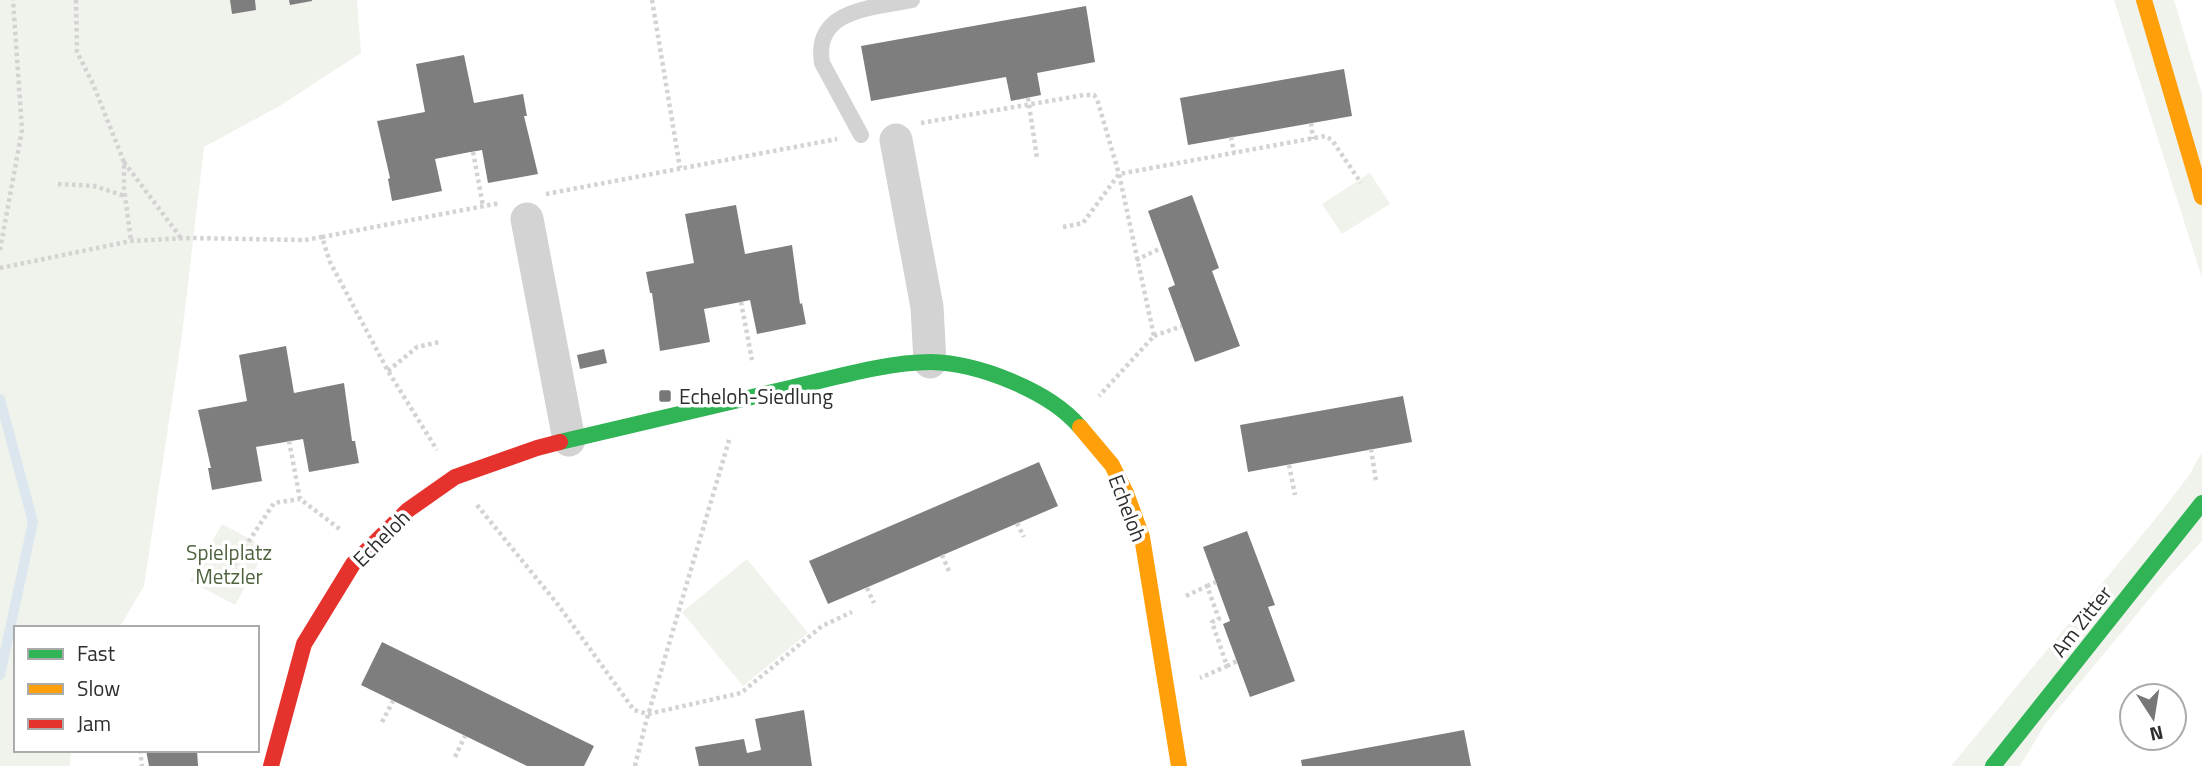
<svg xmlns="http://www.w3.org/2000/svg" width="2202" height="766" viewBox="0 0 2202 766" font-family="'Titillium Web',sans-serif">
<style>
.green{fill:#f0f3ec}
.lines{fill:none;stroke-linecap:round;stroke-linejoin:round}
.stream{stroke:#dbe6ee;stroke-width:10}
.building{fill:#7e7e7e}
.path{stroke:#d3d3d3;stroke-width:4.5;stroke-dasharray:3.5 3.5;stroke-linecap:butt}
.lane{stroke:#d3d3d3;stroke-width:16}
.street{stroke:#d3d3d3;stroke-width:33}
.fast{stroke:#30b455;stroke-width:16}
.slow{stroke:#ff9f0a;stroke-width:16}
.jam{stroke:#e5322d;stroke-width:16}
.poi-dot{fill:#777;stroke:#fff;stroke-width:2.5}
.labels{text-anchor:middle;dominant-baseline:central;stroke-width:7;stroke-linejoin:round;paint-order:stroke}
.poi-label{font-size:21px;fill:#2e2e2e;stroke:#fff;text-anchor:start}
.street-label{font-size:21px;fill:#2e2e2e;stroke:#fff}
.park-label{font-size:21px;fill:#516440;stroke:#fff}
</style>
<rect width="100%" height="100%" fill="#fff"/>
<path class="green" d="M0,0H357L361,53L281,105L204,147L182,335L144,586L119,628H16V750H71L70,766H0Z
M2114,0H2174L2202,94V278Z
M1370,173L1390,204L1342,234L1322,204Z
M2202,452V541L2160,586L2044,726L2020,766H1951L2161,512L2190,474Z
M222,524L267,548L235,605L190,581Z
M747,559L808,633L743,686L682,612Z"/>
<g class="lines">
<path class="stream" d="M0,399L33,522L0,675"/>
</g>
<path class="building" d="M230,0H255L256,10L232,14Z
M289,0H312V1L290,5Z
M1086,6L1095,62L1037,73L1041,95L1011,101L1006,77L871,101L861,46Z
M464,55L474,103L523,94L527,116H524L538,174L488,183L482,150L465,153L435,159L442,191L392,201L388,179L390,178L377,121L425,112L416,64Z
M1344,69L1352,116L1188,145L1180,98Z
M1192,195L1219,268L1212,271L1240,346L1195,362L1168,288L1175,285L1148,211Z
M736,205L745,254L792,245L800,304L802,303L806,324L757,334L750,300L741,302L704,309L710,342L660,351L652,293H650L646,272L694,263L685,214Z
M286,346L294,393L344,383L352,441H355L359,463L309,472L303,439L256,447L262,481L212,490L208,468H211L198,410L247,401L239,355Z
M604,349L607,363L580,369L577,355Z
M1403,396L1412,442L1248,472L1240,425Z
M1039,462L1058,506L828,604L809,561Z
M1247,531L1275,605L1268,607L1295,681L1250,697L1223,624L1230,621L1203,547Z
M382,642L594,746L584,766H527L361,685Z
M804,710L812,766H699L695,747L744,739L747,753L761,750L755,719Z
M1464,730L1471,766H1302L1301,760Z
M146,750H197L198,766H149Z"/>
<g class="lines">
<path class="path" d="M76,0L77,52L93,84L124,162V188L131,241
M652,0L680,168
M1028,98L1037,158
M921,123L1084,95H1094L1097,99L1119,174L1154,336L1099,396
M1311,123L1313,139
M1231,137L1234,153
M473,152L483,206
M124,162L181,238
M58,184L94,186L125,196
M546,194L837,139
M1063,227L1083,223L1119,174L1325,136L1332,140L1361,183
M322,237L500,203
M0,250L22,130L13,0
M1136,260L1161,248
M0,268L131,241L190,238L305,240L322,237L330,262L388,371L437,450
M741,302L752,360
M1154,336L1182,326
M388,371L417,347L439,342
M289,441L300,499L341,530
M1371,449L1376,481
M1289,465L1295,495
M477,505L559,606L634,710L648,714L741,693L822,626L852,612
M1017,523L1024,537
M942,555L949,571
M233,565L274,503L300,499
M1207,586L1216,582
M867,588L874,603
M1186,596L1207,586L1219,619L1212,622L1227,666L1200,678
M1227,666L1237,661
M382,722L393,701
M140,750L142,766
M455,757L465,736
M635,766L646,722L730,437"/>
<path class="lane" d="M861,135L822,63C813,8 875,8 912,0"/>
<path class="street" d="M896,140L927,307L930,362
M527,219L569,440"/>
<path class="fast" d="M560,442C637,424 713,406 790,388C833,378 887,362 931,362C978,363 1050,391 1080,427
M1993,766L2202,503"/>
<path class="slow" d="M2144,0L2202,197
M1080,427L1112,465L1126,493L1142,537L1179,766"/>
<path class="jam" d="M271,766L304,644L353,564L408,510L455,477L537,448L560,442"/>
</g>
<rect class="poi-dot" x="658" y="389" width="14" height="14" rx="3.5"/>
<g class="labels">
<g class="poi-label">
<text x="679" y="396">Echeloh-Siedlung</text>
</g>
<g class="street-label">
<text transform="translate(1128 508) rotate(69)">Echeloh</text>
<text transform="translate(381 538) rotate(-45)">Echeloh</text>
<text transform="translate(2081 621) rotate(-52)">Am Zitter</text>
</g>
<g class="park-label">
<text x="229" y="552">Spielplatz<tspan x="229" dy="24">Metzler</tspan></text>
</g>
</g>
<rect x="14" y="626" width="245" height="126" fill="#ffffff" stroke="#ababab" stroke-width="2"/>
<rect x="28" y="649" width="35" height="10" fill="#30b455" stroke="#ababab" stroke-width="2"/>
<text x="77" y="661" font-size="21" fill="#2e2e2e">Fast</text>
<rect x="28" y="684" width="35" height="10" fill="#ff9f0a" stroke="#ababab" stroke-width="2"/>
<text x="77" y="696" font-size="21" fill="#2e2e2e">Slow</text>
<rect x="28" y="719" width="35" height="10" fill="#e5322d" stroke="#ababab" stroke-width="2"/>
<text x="77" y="731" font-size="21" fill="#2e2e2e">Jam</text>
<g transform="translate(2153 717) rotate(168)"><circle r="33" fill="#ffffff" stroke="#ababab" stroke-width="2"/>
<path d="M0-5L12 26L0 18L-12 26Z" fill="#777777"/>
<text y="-10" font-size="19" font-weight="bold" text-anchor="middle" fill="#2e2e2e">N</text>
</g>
</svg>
